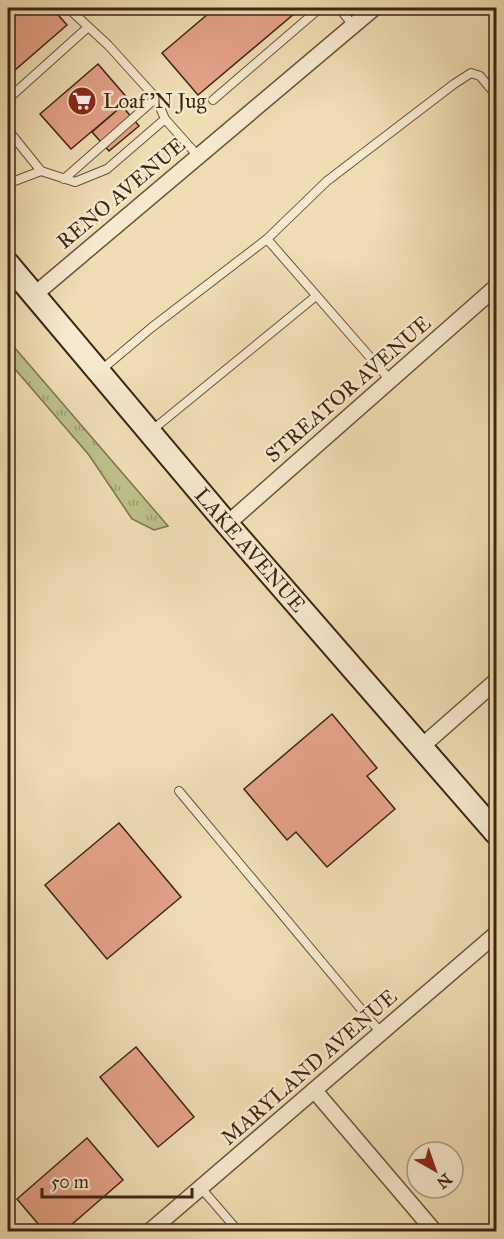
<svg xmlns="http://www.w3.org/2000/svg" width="504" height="1239" viewBox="0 0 504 1239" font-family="'IM FELL Great Primer',serif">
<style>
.grass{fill:url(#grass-tufts);stroke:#7e724e;stroke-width:1.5}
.building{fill:#e4a286;stroke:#3f2412;stroke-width:1.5}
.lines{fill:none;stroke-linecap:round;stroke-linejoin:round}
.lane-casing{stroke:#6b523a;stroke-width:10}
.street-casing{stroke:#6b523a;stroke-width:18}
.secondary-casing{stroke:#3f2412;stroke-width:26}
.lane{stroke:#f5e9ce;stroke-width:8}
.street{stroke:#f5e9ce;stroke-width:15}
.secondary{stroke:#f5e9ce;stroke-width:22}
.labels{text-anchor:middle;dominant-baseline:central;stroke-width:5;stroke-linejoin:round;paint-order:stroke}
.poi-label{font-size:21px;fill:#3f2412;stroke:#f5e9ce;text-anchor:start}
.street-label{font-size:21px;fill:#3f2412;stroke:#f5e9ce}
</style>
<defs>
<pattern id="grass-tufts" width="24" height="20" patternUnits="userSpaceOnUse" patternTransform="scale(1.5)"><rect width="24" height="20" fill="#bdc08a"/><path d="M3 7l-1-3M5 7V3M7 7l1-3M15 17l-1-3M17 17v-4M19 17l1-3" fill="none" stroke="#9b9c6f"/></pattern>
</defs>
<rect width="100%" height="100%" fill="#efddb3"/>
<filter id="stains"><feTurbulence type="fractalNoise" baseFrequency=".00333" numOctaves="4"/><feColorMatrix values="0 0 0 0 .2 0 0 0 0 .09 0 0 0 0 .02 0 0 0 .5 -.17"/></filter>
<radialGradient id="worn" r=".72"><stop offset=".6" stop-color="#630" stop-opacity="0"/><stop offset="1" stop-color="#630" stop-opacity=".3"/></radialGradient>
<path class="grass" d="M8,340L168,526L154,530L132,519L89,455L8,361Z"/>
<path class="building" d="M24,8H52L67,25L8,76V22Z
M215,8H301L198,95L162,53Z
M98,64L129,100L71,149L40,114Z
M122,106L139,126L109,151L92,132Z
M332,714L377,768L367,776L395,809L327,867L296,832L287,840L244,789Z
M119,823L181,897L107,959L45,885Z
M136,1047L194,1117L158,1147L100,1077Z
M87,1138L123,1180L63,1232H45L17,1199Z"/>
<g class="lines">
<g class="lane-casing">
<path id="lane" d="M68,8L108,45L156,98L165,119
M339,8L353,25
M8,99L87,28
M213,100L320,8
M8,130L41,171
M64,179L156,98
M12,182L41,171L75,182L107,169L165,119L198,156
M267,239L327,181L454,84L471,73L480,76L496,95
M100,371L151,328L267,239L390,380
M151,431L316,296
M179,791L381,1033
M201,1188L239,1232"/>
</g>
<g class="street-casing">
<path id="street" d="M34,295L374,8
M227,524L496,287
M421,747L496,681
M314,1090L435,1232
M149,1232L496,934"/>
</g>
<g class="secondary-casing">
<path id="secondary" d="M8,264L227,524L496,833"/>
</g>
<use href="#lane" class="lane"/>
<use href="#street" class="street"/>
<use href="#secondary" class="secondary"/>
</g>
<defs>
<g id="supermarket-disc" transform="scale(1.5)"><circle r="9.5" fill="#8f2418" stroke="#f5e9ce"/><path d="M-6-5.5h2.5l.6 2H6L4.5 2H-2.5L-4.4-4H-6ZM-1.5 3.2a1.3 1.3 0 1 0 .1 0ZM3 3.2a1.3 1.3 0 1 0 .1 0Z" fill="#fff"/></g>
</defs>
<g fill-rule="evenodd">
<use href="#supermarket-disc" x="82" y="101"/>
</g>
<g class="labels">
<g class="poi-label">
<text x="103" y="101">Loaf 'N Jug</text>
</g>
<g class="street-label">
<text transform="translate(121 193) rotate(-40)">RENO AVENUE</text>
<text transform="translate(348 389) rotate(-41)">STREATOR AVENUE</text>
<text transform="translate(250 550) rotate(49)">LAKE AVENUE</text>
<text transform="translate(309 1067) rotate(-41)">MARYLAND AVENUE</text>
</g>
</g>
<rect width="504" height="1239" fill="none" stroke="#efddb3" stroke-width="30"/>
<rect x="9" y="9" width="486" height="1221" fill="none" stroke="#3f2412" stroke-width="3"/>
<rect x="15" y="15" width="474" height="1209" fill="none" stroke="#3f2412" stroke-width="1.5"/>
<g transform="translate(435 1170) rotate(140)"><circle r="28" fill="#f5e9ce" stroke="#ac9a83" stroke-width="1.5"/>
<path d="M0-4.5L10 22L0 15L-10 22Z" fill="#8f2418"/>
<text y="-9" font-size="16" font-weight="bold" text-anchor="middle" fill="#3f2412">N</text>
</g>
<path d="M42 1188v9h150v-9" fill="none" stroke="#3f2412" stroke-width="3"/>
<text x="51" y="1188" font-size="18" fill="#3f2412" stroke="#f5e9ce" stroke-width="4.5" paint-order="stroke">50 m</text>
<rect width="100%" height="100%" filter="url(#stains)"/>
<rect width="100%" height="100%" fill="url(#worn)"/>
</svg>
